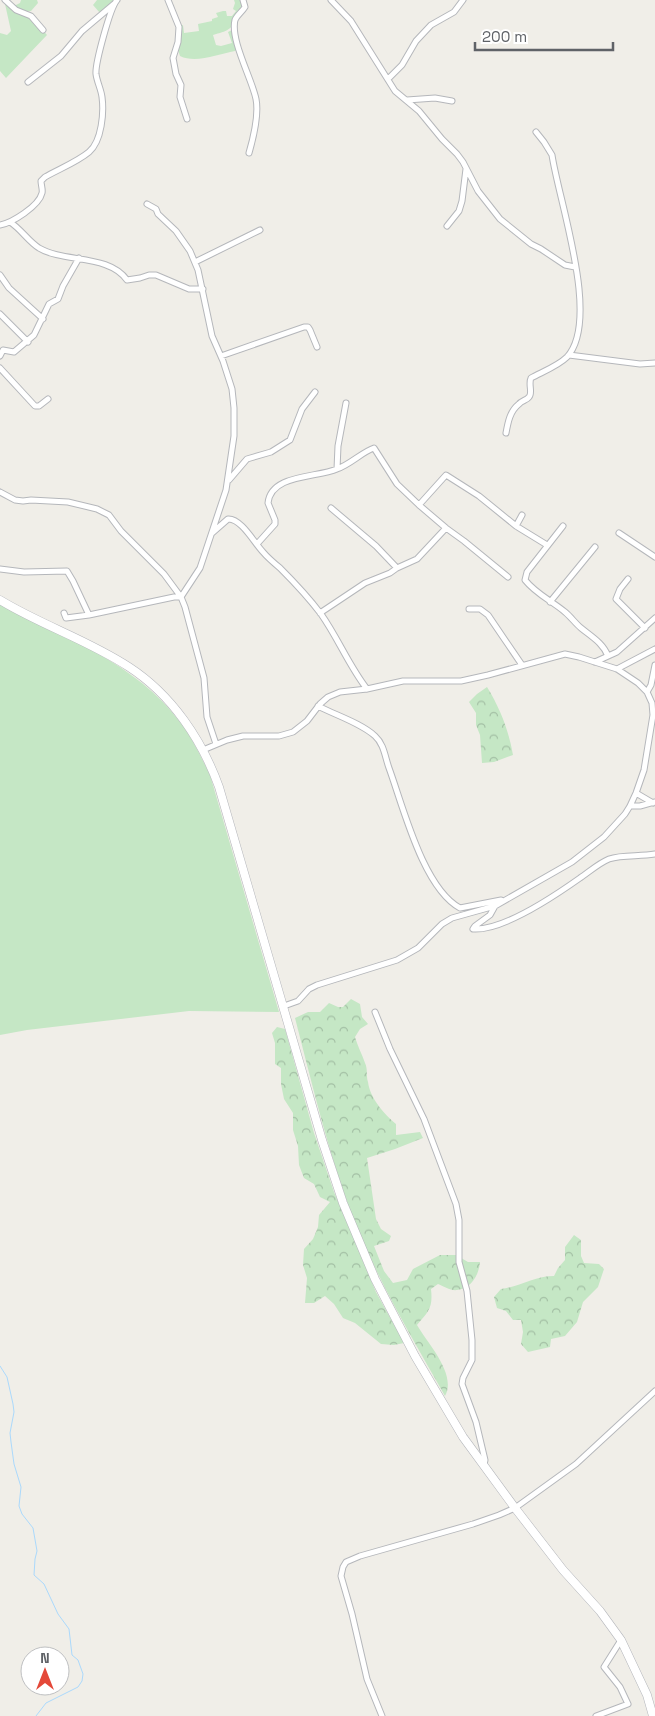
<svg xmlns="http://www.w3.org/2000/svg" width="655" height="1716" viewBox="0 0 655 1716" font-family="'Space Grotesk',sans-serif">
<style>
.grass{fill:#c5e7c5}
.forest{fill:url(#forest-crowns)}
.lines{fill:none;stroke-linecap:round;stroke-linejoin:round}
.stream{stroke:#abd9fc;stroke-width:1}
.street-casing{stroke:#b5b7bb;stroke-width:7}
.secondary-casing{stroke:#b4b6bb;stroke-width:9}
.street{stroke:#fff;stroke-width:5}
.secondary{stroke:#fff;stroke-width:8}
</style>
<defs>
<pattern id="forest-crowns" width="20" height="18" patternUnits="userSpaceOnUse" patternTransform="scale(1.25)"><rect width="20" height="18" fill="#c5e7c5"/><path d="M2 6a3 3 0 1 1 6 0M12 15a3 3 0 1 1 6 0" fill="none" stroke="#a3bfa4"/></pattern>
</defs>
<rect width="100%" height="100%" fill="#f0eee8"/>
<path class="grass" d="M21,0H37L38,3L31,11L22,12L14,6L20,3Z
M97,0H115L100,13L93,5Z
M234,0H241C242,6 240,10 238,16C232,30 227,31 213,35L216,45L221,46L232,43L228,32L234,29L238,48L235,51C218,54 196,64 180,56L178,50L180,26L183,25L184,33L199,31L198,24L212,21V19L218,17L216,13L223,11H226L227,16H232L236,11L233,9L235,3Z
M5,4L12,9L30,16L47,35L6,78L0,71V33L7,35L11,31Z
M0,604C63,636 137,664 180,722C193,739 201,757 210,775L279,1012L189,1011L27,1030L0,1035Z"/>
<path class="forest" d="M487,687C500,708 509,731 513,755L494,762L482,763L480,735L476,725V713L469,702L477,694Z
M351,999L360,1004L362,1017L368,1024L360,1029L355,1037C358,1047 362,1054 365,1063C368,1069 366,1076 368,1082C370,1098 384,1114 396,1124V1135L420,1132L423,1138L395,1149L367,1158L376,1219L381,1229L391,1236L389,1241L374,1246L384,1271L393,1283L407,1280L413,1269L440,1255H456L468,1262H480C479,1275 471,1289 457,1290C451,1291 443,1286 438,1284L431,1289C433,1308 429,1311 417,1325C428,1344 457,1374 445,1396C415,1343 384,1291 360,1235C331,1165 314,1091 295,1018L308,1012H320L329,1003L338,1007H343Z
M277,1027L285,1029L314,1133L334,1192L376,1292L404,1343L394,1345L381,1344L355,1323L343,1318L334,1304L325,1296L314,1303H305L307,1278L303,1265L304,1249L313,1239L318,1227L319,1215L330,1202L320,1197L314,1184L304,1178L299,1165L298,1146L293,1130V1113L284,1099L281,1084V1068L275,1064V1043L272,1033Z
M574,1235L581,1240V1256L584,1263L599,1264L604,1269L598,1287L583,1302L577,1322L565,1336L551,1339L550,1347L528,1352L521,1344L523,1332L521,1320H513L506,1311L497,1308L494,1297L501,1289C519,1287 535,1276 554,1276L558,1268L565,1260V1247Z"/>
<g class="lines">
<path class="stream" d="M0,1366L7,1377L13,1404L14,1412L10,1433L11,1442L14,1464L21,1487L19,1506L22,1514L33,1528L37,1551L35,1559L34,1575L44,1584L58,1614L69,1629L72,1655L78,1660L83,1674L82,1681L78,1687L46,1703L36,1716"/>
<g class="street-casing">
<path id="street" d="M5,0L16,10L31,16L43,30
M168,0L179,27L178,42L173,58L176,74L181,85L180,97L187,119
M243,0L245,7C242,12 237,15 235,20C230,40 252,79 256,99C259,114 253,139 249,153
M331,0L351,21L395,91L419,111L442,139L457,154L463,162L478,191L500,219L531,244L541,249L565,265L575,267
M388,79L402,65L416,41L431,25L454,12L463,0
M28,82L61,56L82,31L114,4
M407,100L435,98L452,101
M147,204L156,209L158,214L176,231L190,251L198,270L212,336L223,361L232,389L234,408V436L226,490L200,568L181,597
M10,222C21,229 28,241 39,248C64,263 109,254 127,280L140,278L149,275H156L189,289H203
M0,225C12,223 39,206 42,193C43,190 41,185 41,181L45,177C59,169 77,162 89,152C102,141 104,112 102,97C101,89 97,82 96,74C95,64 110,8 117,0
M447,226L459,211L462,201L466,169
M195,262L260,230
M0,275L9,288L43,319
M0,314L28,342
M569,355L640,364L655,363
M0,356L3,350L14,352L34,335L49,304L58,299L63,286L79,258
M221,356L304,327H308L310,330L317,347
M0,368L35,406H39L48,399
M506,433C508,422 510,411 519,404C521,401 527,400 529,397C533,393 528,384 531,378C542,372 558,366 567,357C601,320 559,202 552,155L544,142L536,132
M337,469C351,464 362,452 374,448L397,484L419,505
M229,480L247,459L271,452L290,440L302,409L315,392
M0,492L15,500L23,501L31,500L68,502L97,509L109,515L121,531L164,574L181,597L185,607L204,678L207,717L216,744
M331,508L376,546L397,568
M522,515L516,526L547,545
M563,526L527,572L525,580C536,594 552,601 565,612C571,617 575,623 581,628C592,637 603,643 608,656
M212,533L228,519C241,518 255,544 263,552C268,558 274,563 280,568C294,582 309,598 321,614C338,638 349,666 367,689
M619,533L655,557
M257,544L275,524V520L268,503C271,474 316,478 337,469L338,446L346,403
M0,569L24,572L67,571L73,581L89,615L66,618L64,613
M508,577L464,541L446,528L419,505L446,475L479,496L516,526
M628,579L620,589L616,599L645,628
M550,602L595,547
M469,609H480L488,615L522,665
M320,613L365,583L390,573L397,568L417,559L446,528
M89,615L174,597H181
M595,662L617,652L655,618
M617,669L655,649
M647,692L651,685L655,665
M318,706C335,715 361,723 375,736C384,744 385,757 389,768C403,806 423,888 460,908L501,900
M203,750L227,740L243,736H279L293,732L307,721L320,704L328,697L340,692L367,689L403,681H461L488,675L565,654L579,657L617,669L638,683L647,692L652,703L653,715L644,770L636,793L630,806L625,814L604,837L572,862L495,906L452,918L442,924L418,948L397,960L317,985L309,989L298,1001L284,1006
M636,793L653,803
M630,806H640L655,802
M495,906L490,915L475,926L473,929C503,931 556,895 580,878C589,872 599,863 609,859C623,854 640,857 655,854
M375,1012L390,1049L424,1119L456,1204L459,1220V1262L467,1291L472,1340V1360L463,1378L462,1384L476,1422L485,1460L484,1465
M382,1716L367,1679L352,1614L341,1576L343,1567L346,1562L360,1556L473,1524L499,1515L515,1508L576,1464L655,1391
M596,1716L628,1704L620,1687L604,1667L621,1640"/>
</g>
<g class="secondary-casing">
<path id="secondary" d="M0,600C41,625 88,640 129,667C172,695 202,740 219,787L322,1140L343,1203L375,1279L415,1356L463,1437L515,1508L563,1570L600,1611L621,1640L647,1695L653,1716"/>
</g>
<use href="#street" class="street"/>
<use href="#secondary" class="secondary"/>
</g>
<g transform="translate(45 1671)"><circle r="24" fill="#ffffff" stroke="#bfc0c2"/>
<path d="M0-4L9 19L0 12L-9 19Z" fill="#e44839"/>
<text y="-8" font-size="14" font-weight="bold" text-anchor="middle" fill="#5f6267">N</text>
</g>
<path d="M475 42v8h138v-8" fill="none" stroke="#5f6267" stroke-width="2.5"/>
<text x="482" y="42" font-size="15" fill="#5f6267" stroke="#ffffff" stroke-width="4" paint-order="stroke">200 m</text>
</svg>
